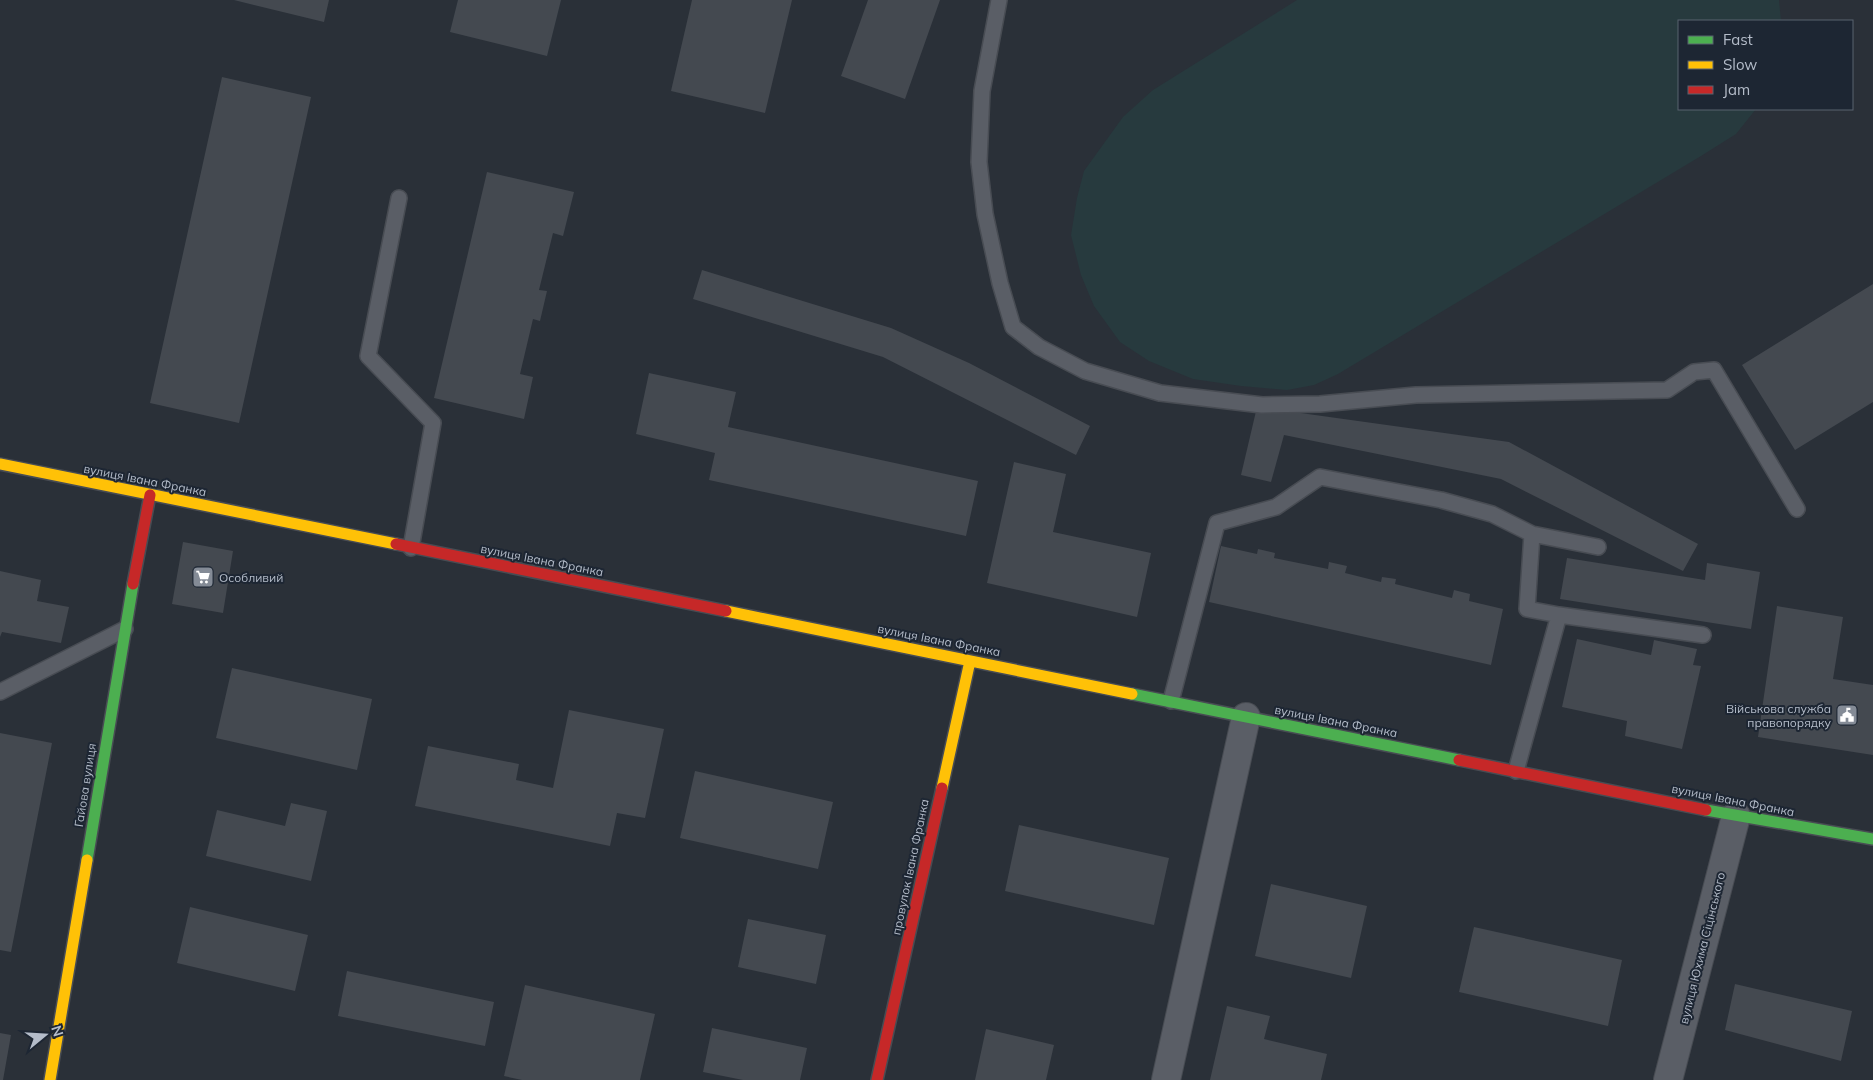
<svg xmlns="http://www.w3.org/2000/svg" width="1873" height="1080" viewBox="0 0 1873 1080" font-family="Mulish,sans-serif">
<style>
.green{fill:#273a3e}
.building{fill:#444950}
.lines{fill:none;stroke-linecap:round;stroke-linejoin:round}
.lane-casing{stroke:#484c53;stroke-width:18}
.street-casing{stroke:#484c53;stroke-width:30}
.fast-casing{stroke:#484c53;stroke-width:14}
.slow-casing{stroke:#484c53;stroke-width:14}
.jam-casing{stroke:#484c53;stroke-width:14}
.lane{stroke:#5a5e66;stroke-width:15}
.street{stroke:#5a5e66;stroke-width:28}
.fast{stroke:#4caf50;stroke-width:11}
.slow{stroke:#ffc107;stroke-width:11}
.jam{stroke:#c62828;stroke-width:11}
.labels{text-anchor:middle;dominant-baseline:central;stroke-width:4;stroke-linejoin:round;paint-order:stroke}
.street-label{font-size:12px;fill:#b4bcc9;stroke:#1d2633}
.poi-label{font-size:12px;fill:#b4bcc9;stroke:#1d2633;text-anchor:start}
</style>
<rect width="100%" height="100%" fill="#2a3038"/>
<path class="green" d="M1297,0H1779L1781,21H1679V109H1756L1736,134L1701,156L1338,374L1314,385L1287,390L1241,386L1193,379L1149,361L1120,342L1094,306L1081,275L1071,235L1077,198L1084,171L1123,117L1153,90Z"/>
<path class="building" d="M234,0H329L324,22Z
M458,0H561L547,56L450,32Z
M692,0H792L765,113L671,91Z
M868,0H940L905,99L841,76Z
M222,77L311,97L239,423L150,403Z
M487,172L574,192L563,236L553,233L539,290L547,291L540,321L533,319L520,374L533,377L524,419L434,398Z
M702,270L891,328L969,363L1090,426L1076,455L883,357L693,299Z
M1873,284V402L1795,450L1742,365Z
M649,373L736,392L728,427L978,481L966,536L709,480L715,453L636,434Z
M1257,407L1509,442L1698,544L1683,571L1501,479L1284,435L1271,482L1241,475Z
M1014,462L1066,474L1053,532L1151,553L1137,617L987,583Z
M183,542L233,551L223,613L172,604Z
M1221,546L1257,554L1258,549L1275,553L1274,558L1328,569L1329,562L1347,566L1345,573L1381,582L1382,577L1396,579L1395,584L1452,598L1454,590L1470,594L1469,601L1503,609L1491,665L1209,602Z
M1567,558L1705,580L1707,563L1760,572L1751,629L1560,599Z
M0,571L41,580L37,601L69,607L61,643L2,632L0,637Z
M1777,606L1843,617L1833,679L1873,685V755L1758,737Z
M1577,639L1651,655L1654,640L1697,649L1693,665L1701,666L1682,749L1625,736L1627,721L1562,707Z
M232,668L372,699L357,770L216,738Z
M569,710L664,729L645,818L617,813L610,846L415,806L428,746L519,764L516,780L553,788Z
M0,733L52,743L11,952L0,950Z
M695,771L833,802L818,869L680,838Z
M291,803L327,811L311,881L206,856L217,810L285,826Z
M1019,825L1169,858L1154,925L1005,891Z
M1271,884L1367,906L1351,978L1255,956Z
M190,907L308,935L295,991L177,963Z
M748,919L826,935L816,984L738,967Z
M1474,927L1622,960L1608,1026L1459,992Z
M347,971L494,1002L485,1046L338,1016Z
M1735,984L1852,1011L1841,1061L1725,1030Z
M525,985L655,1014L640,1080H522L504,1076Z
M1227,1006L1270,1016L1264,1039L1327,1054L1321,1080H1210Z
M712,1028L807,1048L800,1080H743L703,1072Z
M986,1029L1054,1045L1046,1080H975Z
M0,1033L11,1035L3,1080H0Z"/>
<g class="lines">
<g class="lane-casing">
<path id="lane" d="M999,0L982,91L979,162L985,214L1000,283L1013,327L1039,347L1085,371L1160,393L1262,405L1320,404L1416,395L1667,390L1694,372L1714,370L1797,509
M399,198L368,356L433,423L411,548
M1532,534L1527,609L1559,615
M0,692L125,629
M1171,701L1217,523L1276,507L1320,477L1441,500L1492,514L1532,534L1598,547
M1516,771L1559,615L1703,635"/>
</g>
<g class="street-casing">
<path id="street" d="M1166,1080L1246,717
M1668,1080L1736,816"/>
</g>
<g class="fast-casing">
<path id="fast" d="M1132,694L1459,760
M1706,810L1873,839
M87,860L133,584"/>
</g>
<g class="slow-casing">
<path id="slow" d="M0,464L396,544
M726,611L1132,694
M942,788L970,661
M50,1080L87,860"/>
</g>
<g class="jam-casing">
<path id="jam" d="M396,544L726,611
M133,584L150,495
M1459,760L1706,810
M877,1080L942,788"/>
</g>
<use href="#lane" class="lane"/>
<use href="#street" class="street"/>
<use href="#fast" class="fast"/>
<use href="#slow" class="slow"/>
<use href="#jam" class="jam"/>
</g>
<defs>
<g id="supermarket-square" transform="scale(1.125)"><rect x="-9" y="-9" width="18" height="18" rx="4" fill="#848b96" stroke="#1d2633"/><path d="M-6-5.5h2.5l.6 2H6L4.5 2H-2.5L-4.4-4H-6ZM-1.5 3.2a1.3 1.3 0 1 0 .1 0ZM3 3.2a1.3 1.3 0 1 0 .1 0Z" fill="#fff"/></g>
<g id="civic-square" transform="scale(1.125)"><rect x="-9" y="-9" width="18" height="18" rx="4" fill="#848b96" stroke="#1d2633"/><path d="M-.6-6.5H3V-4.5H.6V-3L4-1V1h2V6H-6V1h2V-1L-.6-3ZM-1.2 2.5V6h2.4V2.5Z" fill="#fff"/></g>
</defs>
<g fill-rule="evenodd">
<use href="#supermarket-square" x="203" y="577"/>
<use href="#civic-square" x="1847" y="715"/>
</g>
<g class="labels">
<g class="street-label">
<text transform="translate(145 480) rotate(11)">вулиця Івана Франка</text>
<text transform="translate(542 560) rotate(11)">вулиця Івана Франка</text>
<text transform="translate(939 640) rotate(11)">вулиця Івана Франка</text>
<text transform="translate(1336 721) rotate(11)">вулиця Івана Франка</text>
<text transform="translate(85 785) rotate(-81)">Гайова вулиця</text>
<text transform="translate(1733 800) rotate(11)">вулиця Івана Франка</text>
<text transform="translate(910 867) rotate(-78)">провулок Івана Франка</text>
<text transform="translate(1702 948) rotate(-76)">вулиця Юхима Сіцінського</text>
</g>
<g class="poi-label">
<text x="219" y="577">Особливий</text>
<text x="1831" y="708" text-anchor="end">Військова служба<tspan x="1831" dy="14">правопорядку</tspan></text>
</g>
</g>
<rect x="1678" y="20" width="175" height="90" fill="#1d2633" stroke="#59626f"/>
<rect x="1688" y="36" width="25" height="8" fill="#4caf50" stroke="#59626f"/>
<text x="1723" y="45" font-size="15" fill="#b4bcc9">Fast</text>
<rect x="1688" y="61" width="25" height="8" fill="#ffc107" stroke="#59626f"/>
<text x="1723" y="70" font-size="15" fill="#b4bcc9">Slow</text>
<rect x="1688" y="86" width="25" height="8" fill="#c62828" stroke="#59626f"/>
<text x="1723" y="95" font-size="15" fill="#b4bcc9">Jam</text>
<g transform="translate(45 1035) rotate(72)" stroke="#1d2633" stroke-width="4" paint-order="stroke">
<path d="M0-4L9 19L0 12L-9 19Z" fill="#b4bcc9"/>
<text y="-8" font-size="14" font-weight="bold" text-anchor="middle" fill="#b4bcc9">N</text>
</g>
</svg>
